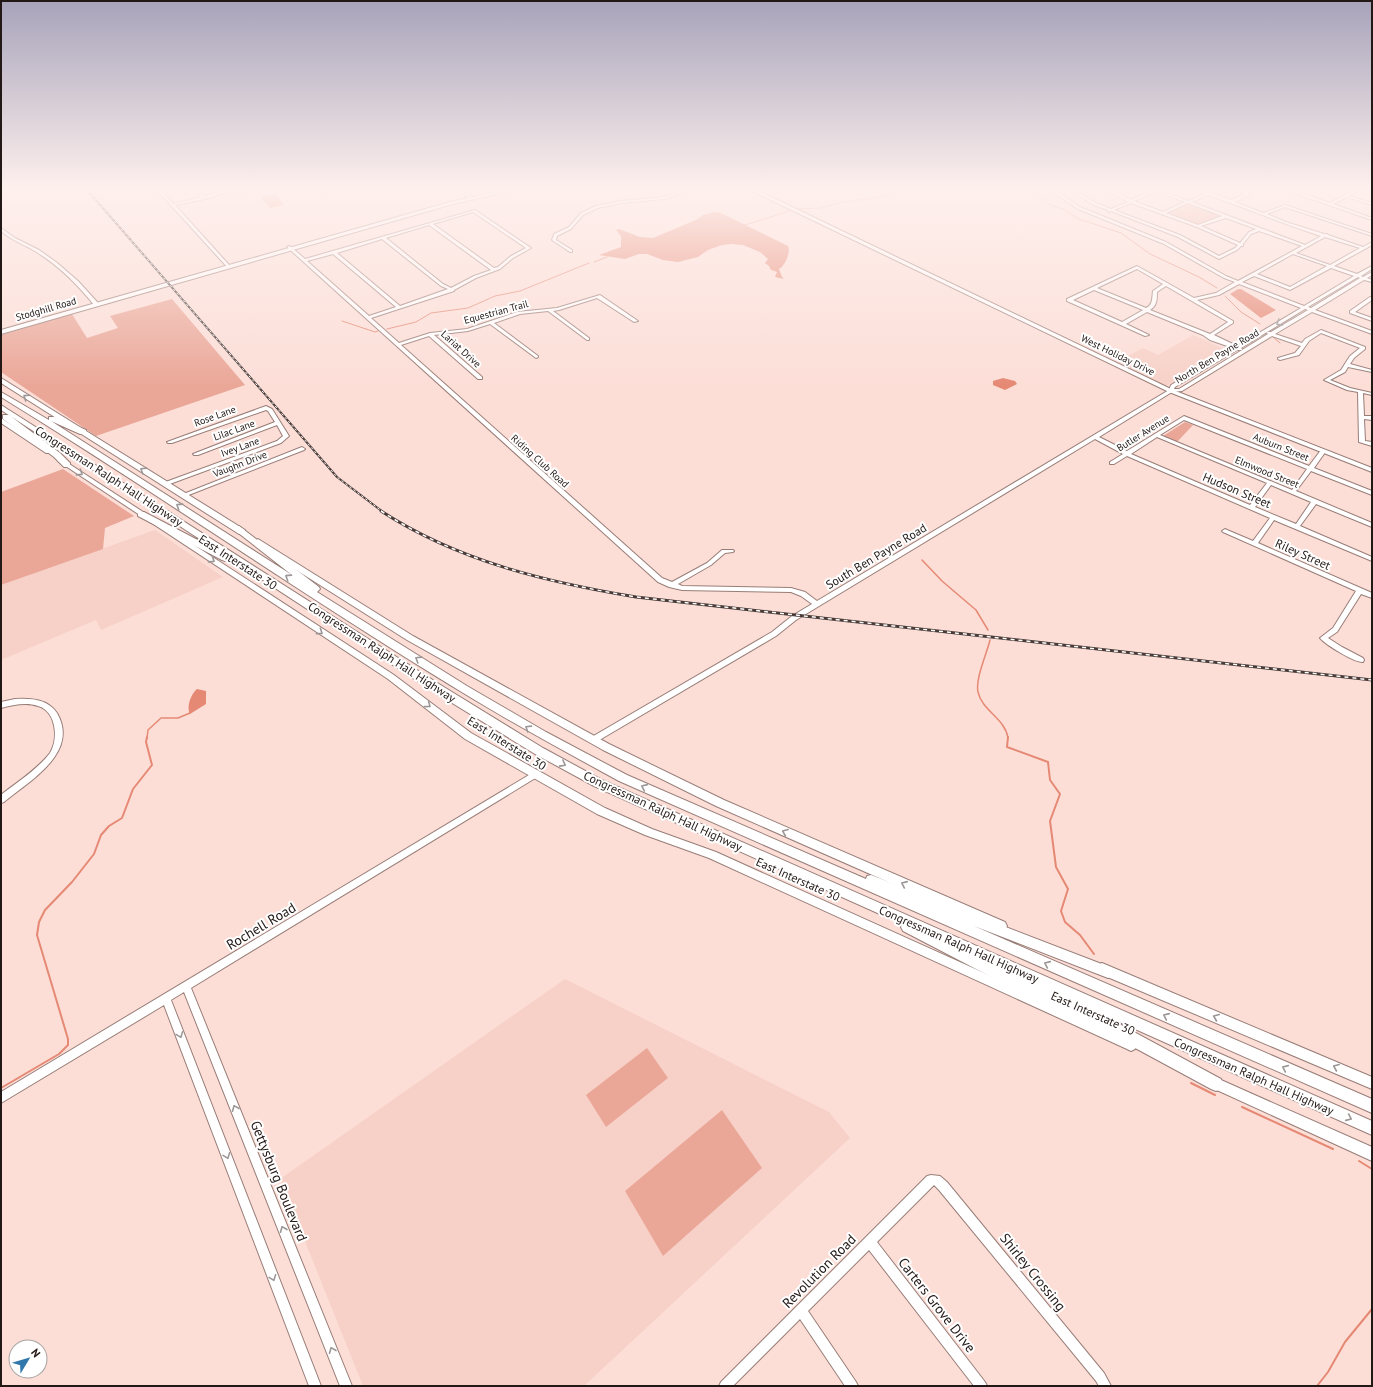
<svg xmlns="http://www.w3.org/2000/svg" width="1373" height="1387" viewBox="0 0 1373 1387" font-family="'PT Sans',sans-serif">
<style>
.built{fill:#f7d1c8}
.green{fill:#eaa798}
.water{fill:#e58974}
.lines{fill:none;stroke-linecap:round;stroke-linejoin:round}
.stream-far2{stroke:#e58974;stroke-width:1}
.stream-far1{stroke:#e58974;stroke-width:1.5}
.stream{stroke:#e58974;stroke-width:2}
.minor-casing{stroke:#987d77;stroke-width:2}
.major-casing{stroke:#987d77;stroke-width:2}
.highway-casing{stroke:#987d77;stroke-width:2}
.minor{fill:#fff;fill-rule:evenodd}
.major{fill:#fff;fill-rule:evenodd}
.highway{fill:#fff;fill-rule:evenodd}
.rail-far1-casing{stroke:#493b38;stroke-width:2}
.rail-casing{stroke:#493b38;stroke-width:3}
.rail-far1{stroke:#fff;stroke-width:1;stroke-dasharray:2.5;stroke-linecap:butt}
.rail{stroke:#fff;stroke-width:1.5;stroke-dasharray:4;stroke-linecap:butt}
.oneway{stroke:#9c9796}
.labels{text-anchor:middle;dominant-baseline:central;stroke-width:4;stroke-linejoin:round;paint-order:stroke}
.far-street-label{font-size:10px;fill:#221815;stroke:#fff}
.street-label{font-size:12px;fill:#221815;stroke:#fff}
.near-street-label{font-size:14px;fill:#221815;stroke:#fff}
</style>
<rect width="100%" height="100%" fill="#fcded7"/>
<path class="built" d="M1193,335L1227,350L1166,386L1117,362L1143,348L1158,355Z
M155,530L223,577L101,630L96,620L1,660V585Z
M565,979L829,1112L850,1138L584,1386H363L280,1179Z"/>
<path class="green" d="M1189,203L1191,204L1223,216L1198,225L1166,214Z
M172,299L245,385L96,436L1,372V335L72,314L87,338L118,328L110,316Z
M1185,422L1193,425L1177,442L1163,436Z
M63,469L134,516L105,528L103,549L1,585V492Z
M647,1048L668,1078L606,1127L586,1095Z
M722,1110L762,1168L663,1256L625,1191Z"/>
<path class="water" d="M271,194H276L284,205L270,208L261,198Z
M714,212L721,213L788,246C791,252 785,266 779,269L782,277L784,279L775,277L777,272L771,270L769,266L765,263L768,259L760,252L743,245L731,244L722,245L708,250L698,257L678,262L663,260L647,254H639L625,259L599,255L621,247V236L616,230L619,229L640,237L653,238L698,219L702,215Z
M1238,289H1241L1276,310L1261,318L1230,294Z
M1003,378L1015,381L1017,384L1005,390L993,385V381Z
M197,689L206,691V704L190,714C186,707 191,694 197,689Z"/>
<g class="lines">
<path class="stream-far2" d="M235,191L241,197
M317,191L323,194
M1033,191L1038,193L1050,205L1063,209L1079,219L1121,233L1150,254L1199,277L1217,288
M795,209L821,208L842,202L877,198L894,191
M745,225L790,211
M594,262L607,257
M1225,296L1241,312L1260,324
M342,321L375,332L378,331
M387,329L416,322L431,313L468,308L495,296L520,291L589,263
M1273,337L1280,343"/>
<path class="stream-far1" d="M922,560L942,581L976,610L988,630
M990,640C987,653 975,679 978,692C982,711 1005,718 1008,738
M147,738L148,730L161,718H178L190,713"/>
<path class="stream" d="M1008,737L1007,747L1048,762L1050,780L1060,794L1050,821L1056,867L1068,889L1061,911L1065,922L1080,935L1094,954
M1191,1083L1215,1095
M1,1088L59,1054L68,1045V1039L37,935L39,922L45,910L72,882L94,854L101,835L109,826L122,818L133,789L152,765L146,742L147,737
M1242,1107L1333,1149
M1359,1161L1372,1169
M1317,1386L1328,1372L1345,1342L1372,1309"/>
<g class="minor-casing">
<path id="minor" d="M162,191L173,204L201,197L196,191H200L204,196L223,191H231L205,199L175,205L230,266V268H228L158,191Z
M462,191H466L473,198V200H471Z
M681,191H688L664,199L621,203L598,208L583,215L571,229L557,236L556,240L572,250V252H570L552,240L554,234L569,227L581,213L596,206L621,201L664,197Z
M1051,191H1056L1080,207L1166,242L1226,276L1238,281L1302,246L1259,231L1251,234L1243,244V246H1241L1237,250L1219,259L1178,237L1111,211L1108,212V210L1094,205L1071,191H1076L1096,203L1111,209L1128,202L1109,191H1114L1131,200L1151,191H1157L1134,201L1163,212L1185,202L1157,191H1163L1188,201L1205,194L1199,191H1206L1231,200L1245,194L1242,191H1247L1249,193V195L1235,202L1263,213L1285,205L1372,234V236L1285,207L1267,214L1286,222L1324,234H1327L1328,235L1363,247L1372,242V245L1334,266L1357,274L1372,266V269L1361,276L1363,277L1372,272V275L1367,278L1372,280V282L1364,280L1315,310L1372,331V334L1312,312L1275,334L1302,343L1305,339L1321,330L1365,347V349L1354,358L1350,364L1372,370V372L1348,367L1345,372L1330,380L1350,388L1372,393V395L1363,393L1364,416H1372V420L1364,419L1365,441L1372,442V446L1359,442L1358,392L1347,390L1324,380L1341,370L1350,356L1360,348L1321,333L1309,341L1299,355L1280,360L1278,359V358L1295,353L1301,346L1272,336L1182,391L1172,392L1099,437L1127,451L1184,416L1309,466L1321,450H1325L1326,451L1314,468L1372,491V495L1311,471L1296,491L1372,523V527L1316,504L1300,526L1372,557V561L1274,520L1258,543L1372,593V598L1361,594L1337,632L1328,638L1342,647L1363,658L1364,660L1363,662C1355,663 1326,645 1320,638L1333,628L1356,591L1223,532L1222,531L1225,529L1227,530L1253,541L1270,518L1127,456L1114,464H1110V462L1123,454L1095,439L796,620L776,636L596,742H590L589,740L590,738L772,632L792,616L812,604L801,596L791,592L682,590L669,587L658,582L287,247L290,246L305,259L475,210L531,248L513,258L500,269L476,278L454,290V291L371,318L399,343L430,333L467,329L517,312L557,308L600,295L638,321L634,322L597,298L559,310L553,311L589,338V340H587L548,311L520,314L494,323L538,356V357L536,358L490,324L468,331L434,335L482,377V379H478L429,336L401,345L662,578L672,582L707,563L722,550H733L734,551L733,552L725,553L711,565L678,584L682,586L791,588L805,592L817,601L1169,390L1171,385L1233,348L1210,340L1203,335L1147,312L1126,324L1149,335L1145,336L1067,301V299L1137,266L1194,298L1216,293L1235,282L1224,278L1164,244L1078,209ZM1208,195C1246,208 1283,224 1321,236L1305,245L1192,202ZM1131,203L1197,227L1238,245L1235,248L1219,256L1180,235L1114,210ZM1188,203L1222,216L1198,225L1166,213ZM473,212L526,248L511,256L498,267L494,268L433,224ZM1226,218L1256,229L1249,232L1240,243L1201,226ZM429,225L491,270L474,276L451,288L443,284L386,238ZM1325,237L1360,248L1330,265L1296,253ZM382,239L441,286L448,289L400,306L337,253ZM333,254L396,307L369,316L307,261ZM1293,254L1327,266L1290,287L1257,274ZM1331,268L1354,276L1304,306L1242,282L1254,276L1290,290ZM1137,269L1163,284L1153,291C1152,298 1153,305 1146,308L1097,288ZM1358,277L1360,278L1311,308L1308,307ZM1239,284L1301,308L1237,346L1214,335L1233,323V321L1197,300L1219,295ZM1166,286L1228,322L1210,334L1150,310C1157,306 1157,299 1157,292ZM1094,290L1143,310L1122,322L1073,300ZM1305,309L1308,310L1271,332H1267V333L1268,334L1179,389H1174L1175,387L1237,350H1242V349L1241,348ZM1184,420L1307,469L1292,490L1160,435ZM1157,437L1267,483L1250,505L1131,454ZM1271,485L1311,502L1296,524L1255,507Z
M1295,191L1330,203L1352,191H1358L1349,196L1372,203V205L1347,197L1333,204L1372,218V220L1288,191Z
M1,228L15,238L39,250L56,262L78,281L98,303V305H94C78,285 60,267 38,253C26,245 12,241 1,231Z
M1370,297H1372V300L1355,312L1372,318V321L1350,313V311Z
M266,406L272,409L289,436L281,443L167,485H163V483L277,441L283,436L277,425L198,455H194L193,454L275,422L268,411L266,410L172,443H168L167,442Z
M302,447L305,449L304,450L186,496L184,497L181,495Z
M15,699C31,698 48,699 57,713C80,753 29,781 4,802L1,803V795C17,782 37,770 50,753C59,738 56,711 38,706C26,702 13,705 1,708V702Z
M534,772L537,773L538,775L537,777L191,988L352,1386H340L184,992L171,1000L321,1386H309L164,1005L1,1103V1092Z
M931,1175L940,1176L947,1182L1104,1373L1111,1386H1099L1096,1381L939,1190L934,1185L877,1242L985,1382L987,1386H974L869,1250L808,1311L856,1382L858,1386H845L800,1319L733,1386H719L721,1382L927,1176Z"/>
</g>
<g class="major-casing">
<path id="major" d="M500,191H510L453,204L1,334V330L450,202Z
M752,191H759L1173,390L1372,468V472L1169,392Z
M1,378L245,530V534H239L1,383Z
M1,418L50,451V453H46L1,423Z
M60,458L394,675L471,733L605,808L652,829L716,852L1135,1041L1137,1045L1135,1049L1131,1051L1127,1049L709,858L645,835L597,814L465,739L388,679L58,461V459Z
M258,539L413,636L609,744L724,800L1005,922L1007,926L1005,930L1001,931L997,930L716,806L603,750L407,640L255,544L254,542Z
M1102,963L1372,1077V1089L1098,973L1096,969L1098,965Z
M1212,1076L1372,1147V1161L1208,1086L1206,1082L1208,1078Z"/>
</g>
<g class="highway-casing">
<path id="highway" d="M1,392L49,420V417H55L86,430V434H80L51,421L292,575L232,528L233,526H239L319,587L320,589L317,592L467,686L546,732L627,775L866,879L867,876L871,875L1112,968L1114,972L1112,976L1108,978L974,926L1372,1099V1113L619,781C566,752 512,723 460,691C305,597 156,492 1,397Z
M1,405L439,684L543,748L602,780L1372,1121V1135L1003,970L1097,1012L1221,1079L1223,1084L1221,1089L1216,1091L1211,1089L1087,1022L1003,983L903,931L901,927L902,924L594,786L535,754L431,690L229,558L225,561L222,560L138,516V512H144L215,549L1,410Z
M3,415H9L60,453L70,463V467H64L54,457L3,419Z"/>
</g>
<use href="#minor" class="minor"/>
<use href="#major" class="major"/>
<use href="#highway" class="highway"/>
<g class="rail-far1-casing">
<path id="rail-far1" d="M88,191L337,477L383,512"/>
</g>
<g class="rail-casing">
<path id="rail" d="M381,511C458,561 546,582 636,597L1372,680"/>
</g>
<use href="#rail-far1" class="rail-far1"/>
<use href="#rail" class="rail"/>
</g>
<defs><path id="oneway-chevron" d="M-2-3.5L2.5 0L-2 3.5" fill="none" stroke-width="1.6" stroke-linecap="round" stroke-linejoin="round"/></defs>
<g class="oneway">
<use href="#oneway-chevron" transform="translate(1279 323) rotate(149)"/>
<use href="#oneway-chevron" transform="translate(26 397) rotate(-146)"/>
<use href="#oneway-chevron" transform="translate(143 470) rotate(-148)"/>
<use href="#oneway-chevron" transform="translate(80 473) rotate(33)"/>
<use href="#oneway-chevron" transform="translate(179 506) rotate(-147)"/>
<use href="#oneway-chevron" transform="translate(212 560) rotate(33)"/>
<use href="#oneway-chevron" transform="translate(288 577) rotate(-147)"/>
<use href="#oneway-chevron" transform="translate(320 632) rotate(34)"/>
<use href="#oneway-chevron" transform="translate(418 659) rotate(-148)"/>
<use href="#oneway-chevron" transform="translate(428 705) rotate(37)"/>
<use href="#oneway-chevron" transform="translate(528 728) rotate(-148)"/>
<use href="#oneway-chevron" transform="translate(563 764) rotate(28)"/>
<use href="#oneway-chevron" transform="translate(644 787) rotate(-156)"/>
<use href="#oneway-chevron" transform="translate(785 832) rotate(-157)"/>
<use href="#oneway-chevron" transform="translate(904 884) rotate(-156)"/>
<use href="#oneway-chevron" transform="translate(1047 964) rotate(-156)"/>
<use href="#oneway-chevron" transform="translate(1166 1016) rotate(-156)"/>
<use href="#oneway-chevron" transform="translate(1216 1017) rotate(-157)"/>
<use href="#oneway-chevron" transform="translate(180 1035) rotate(69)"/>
<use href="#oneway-chevron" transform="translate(1336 1067) rotate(-157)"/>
<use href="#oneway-chevron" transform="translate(1285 1068) rotate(-156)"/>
<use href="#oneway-chevron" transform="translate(235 1108) rotate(-112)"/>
<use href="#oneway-chevron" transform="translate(1349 1118) rotate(24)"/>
<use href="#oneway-chevron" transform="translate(227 1156) rotate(69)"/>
<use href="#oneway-chevron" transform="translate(283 1229) rotate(-112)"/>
<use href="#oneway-chevron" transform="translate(273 1278) rotate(69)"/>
<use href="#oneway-chevron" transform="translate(332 1350) rotate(-112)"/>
</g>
<linearGradient id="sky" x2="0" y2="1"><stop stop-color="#a7a3ba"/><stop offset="0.49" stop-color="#fef0ed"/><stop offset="1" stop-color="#fef0ed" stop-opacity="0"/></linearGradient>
<rect width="1373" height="386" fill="url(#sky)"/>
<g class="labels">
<g class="far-street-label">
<text transform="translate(46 309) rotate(-16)">Stodghill Road</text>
<text transform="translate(496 312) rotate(-15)">Equestrian Trail</text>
<text transform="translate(461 349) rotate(42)">Lariat Drive</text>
<text transform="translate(1118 355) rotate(26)">West Holiday Drive</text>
<text transform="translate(1217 356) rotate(-31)">North Ben Payne Road</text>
<text transform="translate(215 416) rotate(-20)">Rose Lane</text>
<text transform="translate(234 430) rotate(-20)">Lilac Lane</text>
<text transform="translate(1143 433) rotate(-32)">Butler Avenue</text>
<text transform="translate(240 447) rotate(-20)">Ivey Lane</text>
<text transform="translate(1281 447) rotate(22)">Auburn Street</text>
<text transform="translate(540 461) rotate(42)">Riding Club Road</text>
<text transform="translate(240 464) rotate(-21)">Vaughn Drive</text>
<text transform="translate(1267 472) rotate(22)">Elmwood Street</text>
</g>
<g class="street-label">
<text transform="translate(109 476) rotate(33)">Congressman Ralph Hall Highway</text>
<text transform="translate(1237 490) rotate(23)">Hudson Street</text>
<text transform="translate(1303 554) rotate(24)">Riley Street</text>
<text transform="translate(876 556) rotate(-31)">South Ben Payne Road</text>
<text transform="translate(238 562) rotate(33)">East Interstate 30</text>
<text transform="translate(382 652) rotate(33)">Congressman Ralph Hall Highway</text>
<text transform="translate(507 743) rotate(32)">East Interstate 30</text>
<text transform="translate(663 811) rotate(25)">Congressman Ralph Hall Highway</text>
<text transform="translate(798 879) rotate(24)">East Interstate 30</text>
<text transform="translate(959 944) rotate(24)">Congressman Ralph Hall Highway</text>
<text transform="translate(1093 1013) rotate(24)">East Interstate 30</text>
<text transform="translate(1254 1076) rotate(24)">Congressman Ralph Hall Highway</text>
</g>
<g class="near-street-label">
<text transform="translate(261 926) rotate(-31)">Rochell Road</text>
<text transform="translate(279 1181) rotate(68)">Gettysburg Boulevard</text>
<text transform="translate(819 1271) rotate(-45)">Revolution Road</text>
<text transform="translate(1033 1272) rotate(51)">Shirley Crossing</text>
<text transform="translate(937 1305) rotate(52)">Carters Grove Drive</text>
</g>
</g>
<rect width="1373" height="1387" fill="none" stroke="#221815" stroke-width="4"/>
<g transform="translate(28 1359) rotate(52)"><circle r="19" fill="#ffffff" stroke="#a7a3a1"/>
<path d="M0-3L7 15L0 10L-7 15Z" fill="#3078ac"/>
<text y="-6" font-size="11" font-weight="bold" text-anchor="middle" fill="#221815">N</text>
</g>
</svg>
